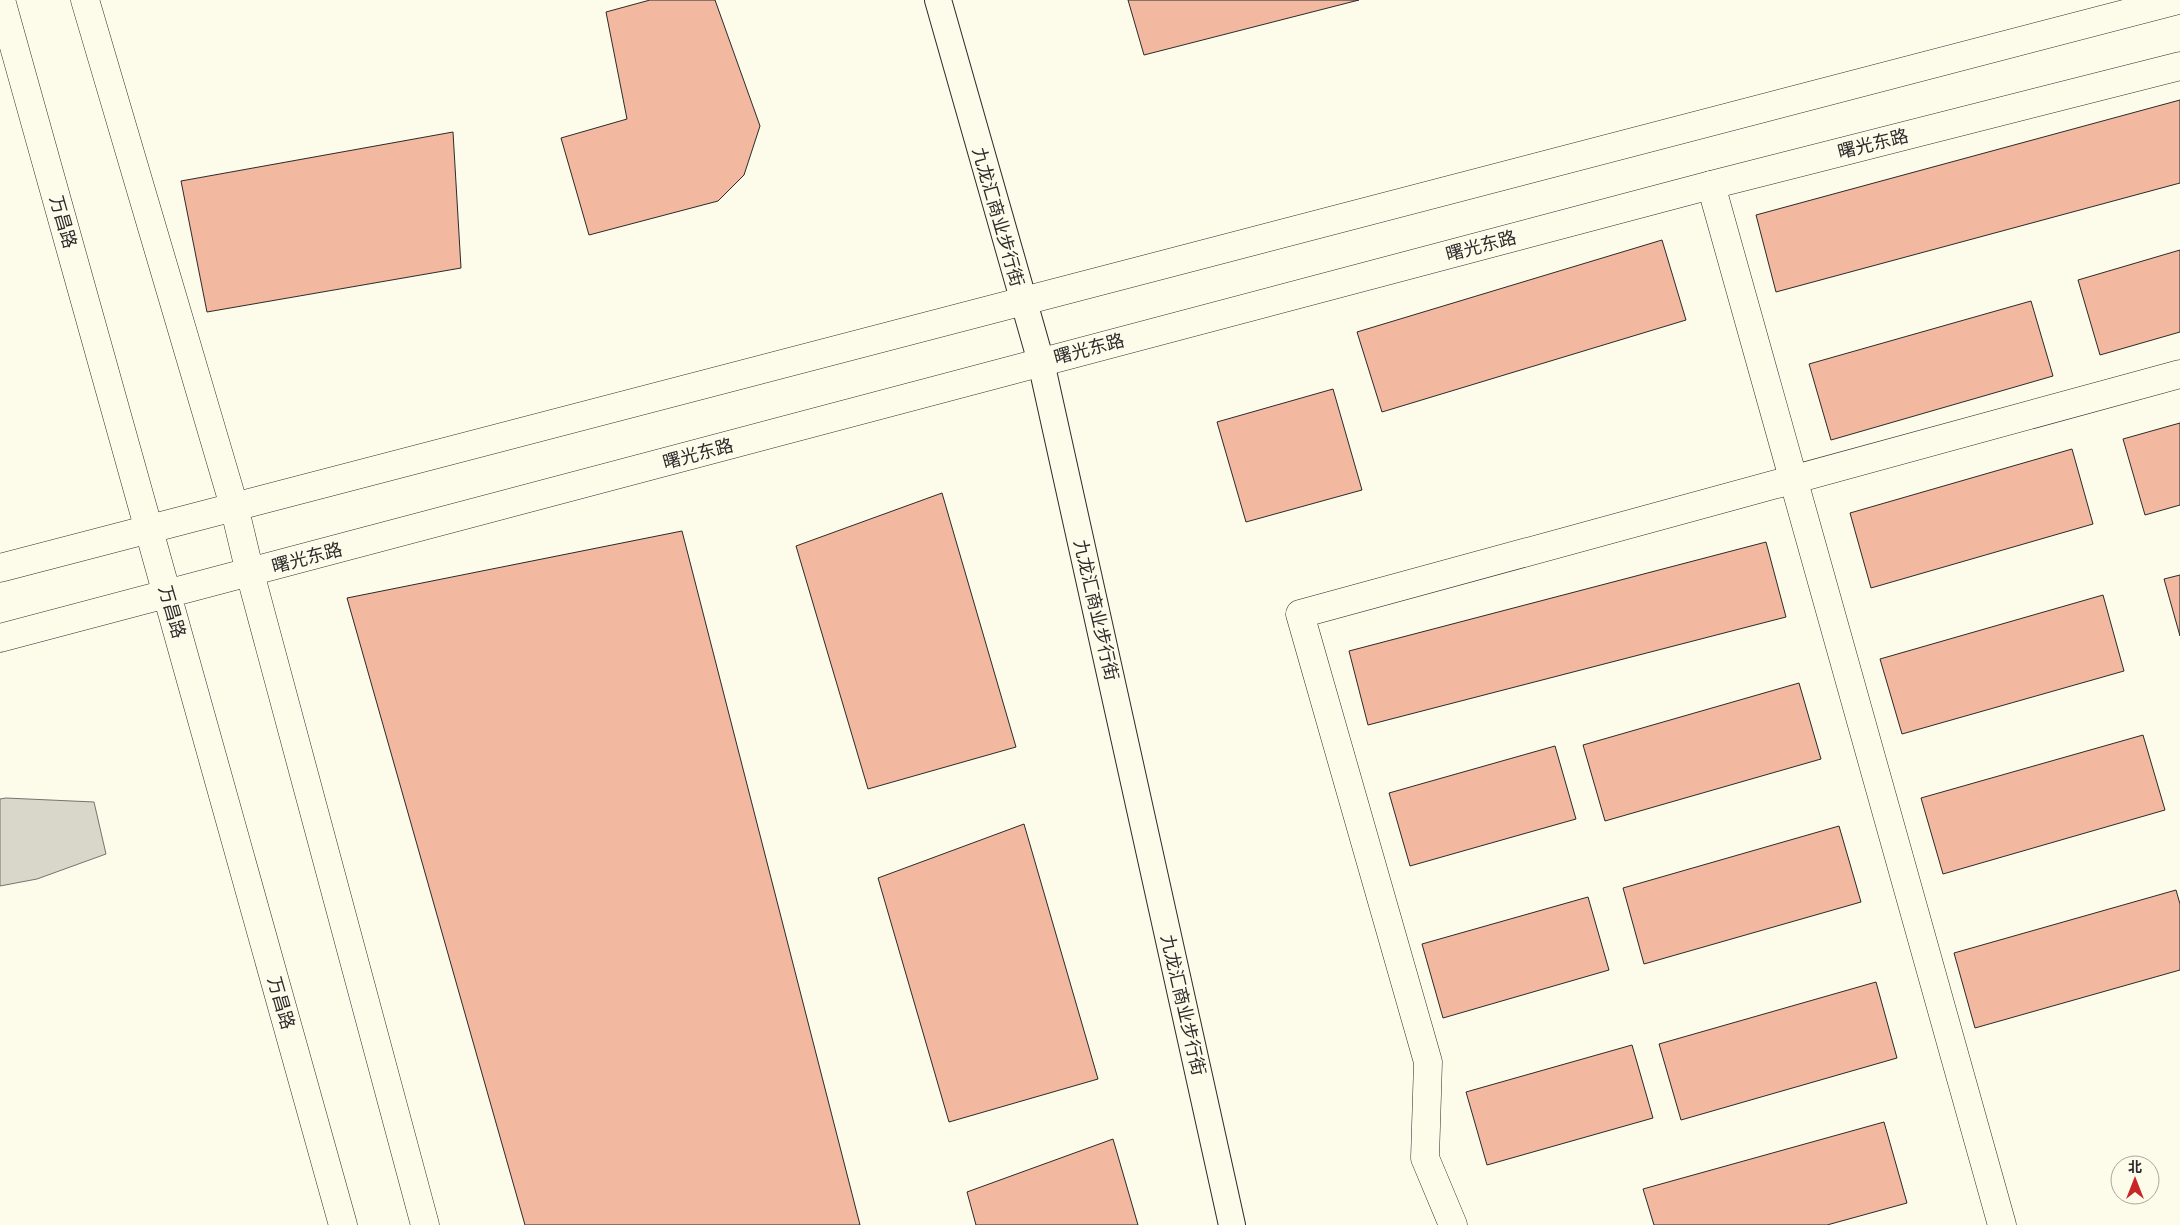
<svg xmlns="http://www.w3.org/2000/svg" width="2180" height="1225" viewBox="0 0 2180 1225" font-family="Rubik,'Noto Sans SC',sans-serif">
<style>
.water{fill:#d8d7c9;stroke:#74746e}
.building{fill:#f2b8a0;stroke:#2b2b2b}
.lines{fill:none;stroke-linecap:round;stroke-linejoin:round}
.pedestrian-casing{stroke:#2b2b2b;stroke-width:28}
.minor-casing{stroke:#2b2b2b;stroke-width:29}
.secondary-casing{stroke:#2b2b2b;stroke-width:29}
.pedestrian{stroke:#fdfbea;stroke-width:26}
.minor{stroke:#fdfbea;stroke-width:28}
.secondary{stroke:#fdfbea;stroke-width:28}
.labels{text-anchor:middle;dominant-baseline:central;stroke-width:4;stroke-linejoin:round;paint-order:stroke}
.street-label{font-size:18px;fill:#2b2b2b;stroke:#fdfbea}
</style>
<rect width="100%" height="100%" fill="#fdfbea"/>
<path class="water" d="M6,798L94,802L106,854L37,879L0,886V799Z"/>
<path class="building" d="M650,0H715L760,126L744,175L718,201L589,235L561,138L627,119L606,12Z
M1128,0H1359L1144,55Z
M2180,100V183L1776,292L1756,215Z
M453,132L461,268L207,312L181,181Z
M1662,240L1686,320L1382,412L1357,332Z
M2180,250V332L2100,355L2078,280Z
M2031,301L2053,376L1831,440L1809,364Z
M1333,389L1362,490L1246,522L1217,422Z
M2180,423V505L2145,515L2123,439Z
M2072,449L2093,524L1871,588L1850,513Z
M942,493L1016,747L868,789L796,546Z
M682,531L860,1225H525L347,598Z
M1766,542L1786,617L1368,725L1349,651Z
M2180,575V636L2164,579Z
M2103,595L2124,671L1902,734L1880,659Z
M1799,683L1821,759L1605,821L1583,745Z
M2143,735L2165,810L1943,874L1921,798Z
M1555,746L1576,819L1410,866L1389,793Z
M1024,824L1098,1079L949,1122L878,878Z
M1839,826L1861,902L1644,964L1623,888Z
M2176,890L2180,904V970L1975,1028L1954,953Z
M1588,897L1609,970L1443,1018L1422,944Z
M1876,982L1897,1058L1681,1120L1659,1044Z
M1632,1045L1653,1118L1487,1165L1466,1092Z
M1884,1122L1907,1203L1827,1225H1654L1643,1189Z
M1113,1139L1138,1225H976L967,1192Z"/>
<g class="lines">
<g class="pedestrian-casing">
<path id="pedestrian" d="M938,0L1041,362L1232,1225"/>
</g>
<g class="minor-casing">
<path id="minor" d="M1711,185L2002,1225
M1453,1225L1425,1158L1428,1062L1300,614L2180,374"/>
</g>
<g class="secondary-casing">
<path id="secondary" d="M1,0L343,1225
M85,0L234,506L250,573L425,1225
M0,568L2178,0
M0,638L1711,185L2180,66"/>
</g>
<use href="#pedestrian" class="pedestrian"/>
<use href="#minor" class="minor"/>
<use href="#secondary" class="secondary"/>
</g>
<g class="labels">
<g class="street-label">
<text transform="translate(1873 144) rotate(-14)">曙光东路</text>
<text transform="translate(998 217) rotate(74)">九龙汇商业步行街</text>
<text transform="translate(63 222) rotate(74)">万昌路</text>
<text transform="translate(1481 246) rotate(-15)">曙光东路</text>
<text transform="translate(1089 349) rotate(-15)">曙光东路</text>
<text transform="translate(698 454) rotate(-15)">曙光东路</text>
<text transform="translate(307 558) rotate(-15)">曙光东路</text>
<text transform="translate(1096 610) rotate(77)">九龙汇商业步行街</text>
<text transform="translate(172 612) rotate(74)">万昌路</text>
<text transform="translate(281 1003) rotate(74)">万昌路</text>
<text transform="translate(1183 1005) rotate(77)">九龙汇商业步行街</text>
</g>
</g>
<g transform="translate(2135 1180)"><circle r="24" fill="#fdfbea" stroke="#a9a89e"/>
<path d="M0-4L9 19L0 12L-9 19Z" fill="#c62828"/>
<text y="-8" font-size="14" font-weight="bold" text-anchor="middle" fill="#2b2b2b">北</text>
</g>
</svg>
